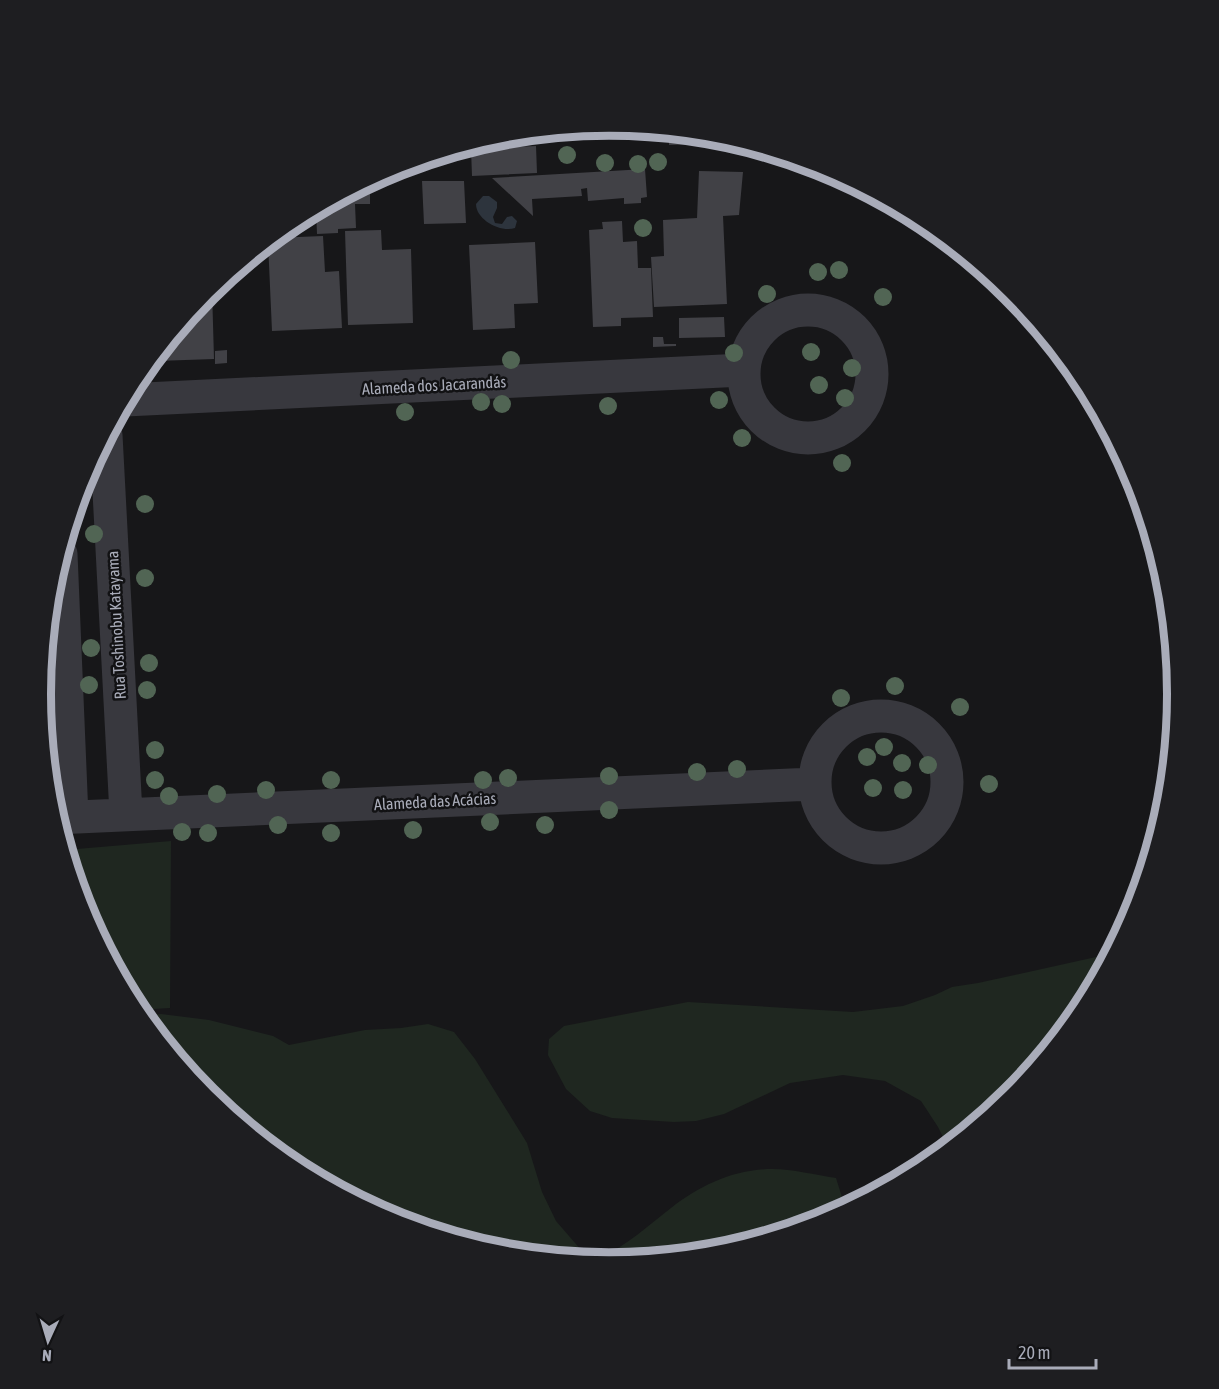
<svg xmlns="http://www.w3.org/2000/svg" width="1219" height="1389" viewBox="0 0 1219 1389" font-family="'Asap Condensed',sans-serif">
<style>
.green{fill:#1f2720}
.water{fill:#2d343d}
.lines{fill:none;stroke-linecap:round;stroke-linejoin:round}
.stream{stroke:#2d343d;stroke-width:9}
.building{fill:#414146}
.minor{stroke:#38383e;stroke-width:33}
.tree{fill:#516554}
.labels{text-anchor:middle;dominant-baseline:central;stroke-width:5;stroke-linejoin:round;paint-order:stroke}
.street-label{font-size:16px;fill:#a9acb9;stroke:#121214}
.rim{fill:none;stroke:#a9acb9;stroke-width:8}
</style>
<rect width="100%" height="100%" fill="#171719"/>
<path class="green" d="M171,841L170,1008L136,1010L84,912L65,850Z
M1115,949L1082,1011L1012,1097L949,1149L938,1127L921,1101L885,1081L843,1075L790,1083L724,1114L696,1121L674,1122L612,1118L590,1111L566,1089L548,1055L549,1039L564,1026L688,1002L853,1012L903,1006L935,995L952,987L978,983L1096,957Z
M161,1014L209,1020L273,1036L289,1045L365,1030L401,1028L428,1024L454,1032L475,1059L527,1143L542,1192L556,1221L582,1251L600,1258C627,1245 648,1226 671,1208C700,1185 735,1169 772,1169C793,1169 815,1175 836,1178L846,1210L827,1220L720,1253L609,1263L498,1252L391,1220L293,1167L207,1097L141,1016Z"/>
<path class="water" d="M483,196H489L497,202V208L493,217L495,223L502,224L507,217L512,216L517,221L515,228C501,233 476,220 476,204Z"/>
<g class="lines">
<path class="stream" d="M710,1254L748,1244"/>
</g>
<path class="building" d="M669,131L721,137L732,140V143L669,145Z
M536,146L537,173L472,176L471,149Z
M645,169L647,197L641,198V203L624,204V198L588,201L587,188L581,189L582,196L532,199L533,216L492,178Z
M699,171L743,172L739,215L723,216L727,304L654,307L651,257L664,256L663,220L697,218Z
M422,181H464L466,223L424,224Z
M370,187V204H355L356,228L338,229V233L317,234L316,209L356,188Z
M622,221L623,242L637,241L638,268H651L653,317L621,318V326L593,327L589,230L603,229L602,222Z
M381,230L382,250L411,249L413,323L348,325L345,231Z
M323,236L325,272L339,271L342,328L272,331L268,242L273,238Z
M535,242L538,303L514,304L515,328L473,330L469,245Z
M212,289L214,359L157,361V353Z
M724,317L725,337L679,338V318Z
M653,337H663L664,344H676V346L653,347Z
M227,350V363L215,364V351Z"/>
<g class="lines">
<path class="minor" d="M744 374a64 64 0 1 1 128 0a64 64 0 1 1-128 0Z
M125,400L743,370
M106,435L126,814
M61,554L72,817
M815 782a66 66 0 1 1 132 0a66 66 0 1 1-132 0Z
M55,818L814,784"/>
</g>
<g class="tree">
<circle cx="567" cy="155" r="9"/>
<circle cx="658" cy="162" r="9"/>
<circle cx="605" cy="163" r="9"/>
<circle cx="638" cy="164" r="9"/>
<circle cx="643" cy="228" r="9"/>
<circle cx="839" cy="270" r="9"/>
<circle cx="818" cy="272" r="9"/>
<circle cx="767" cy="294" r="9"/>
<circle cx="883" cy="297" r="9"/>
<circle cx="811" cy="352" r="9"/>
<circle cx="734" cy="353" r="9"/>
<circle cx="511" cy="360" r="9"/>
<circle cx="852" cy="368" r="9"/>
<circle cx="819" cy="385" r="9"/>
<circle cx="845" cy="398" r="9"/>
<circle cx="719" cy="400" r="9"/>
<circle cx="481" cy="402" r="9"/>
<circle cx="502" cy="404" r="9"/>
<circle cx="608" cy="406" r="9"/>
<circle cx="405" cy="412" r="9"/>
<circle cx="742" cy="438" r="9"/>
<circle cx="842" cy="463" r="9"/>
<circle cx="145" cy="504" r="9"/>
<circle cx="94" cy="534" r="9"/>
<circle cx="145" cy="578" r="9"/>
<circle cx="91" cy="648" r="9"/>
<circle cx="149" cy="663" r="9"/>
<circle cx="89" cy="685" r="9"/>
<circle cx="895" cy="686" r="9"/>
<circle cx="147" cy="690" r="9"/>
<circle cx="841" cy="698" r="9"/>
<circle cx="960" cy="707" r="9"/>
<circle cx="884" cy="747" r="9"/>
<circle cx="155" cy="750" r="9"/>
<circle cx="867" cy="757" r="9"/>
<circle cx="902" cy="763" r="9"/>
<circle cx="928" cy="765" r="9"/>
<circle cx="737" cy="769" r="9"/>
<circle cx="697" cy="772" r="9"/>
<circle cx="609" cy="776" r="9"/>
<circle cx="508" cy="778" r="9"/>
<circle cx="155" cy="780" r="9"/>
<circle cx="331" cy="780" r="9"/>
<circle cx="483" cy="780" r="9"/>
<circle cx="989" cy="784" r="9"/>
<circle cx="873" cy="788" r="9"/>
<circle cx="266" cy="790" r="9"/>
<circle cx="903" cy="790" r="9"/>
<circle cx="217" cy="794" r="9"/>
<circle cx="169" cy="796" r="9"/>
<circle cx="609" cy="810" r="9"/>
<circle cx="490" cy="822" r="9"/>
<circle cx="278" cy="825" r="9"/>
<circle cx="545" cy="825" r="9"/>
<circle cx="413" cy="830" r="9"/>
<circle cx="182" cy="832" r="9"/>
<circle cx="208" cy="833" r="9"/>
<circle cx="331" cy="833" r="9"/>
</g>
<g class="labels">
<g class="street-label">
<text transform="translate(434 385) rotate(-3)">Alameda dos Jacarandás</text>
<text transform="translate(116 625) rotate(-93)">Rua Toshinobu Katayama</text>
<text transform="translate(435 801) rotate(-3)">Alameda das Acácias</text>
</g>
</g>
<path d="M0 0H1219V1389H0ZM51 694a558 558 0 1 1 1116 0a558 558 0 1 1-1116 0Z" fill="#1e1e21" fill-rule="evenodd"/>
<path class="rim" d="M51 694a558 558 0 1 1 1116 0a558 558 0 1 1-1116 0Z"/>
<g transform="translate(48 1341) rotate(184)" stroke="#121214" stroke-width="4.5" paint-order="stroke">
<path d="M0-4.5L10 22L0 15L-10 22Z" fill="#a9acb9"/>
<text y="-9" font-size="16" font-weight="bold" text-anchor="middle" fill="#a9acb9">N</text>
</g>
<path d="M1009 1359v9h87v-9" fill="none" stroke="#a9acb9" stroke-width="3"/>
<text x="1018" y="1359" font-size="18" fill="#a9acb9" stroke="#121214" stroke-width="4.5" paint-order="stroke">20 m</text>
</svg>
